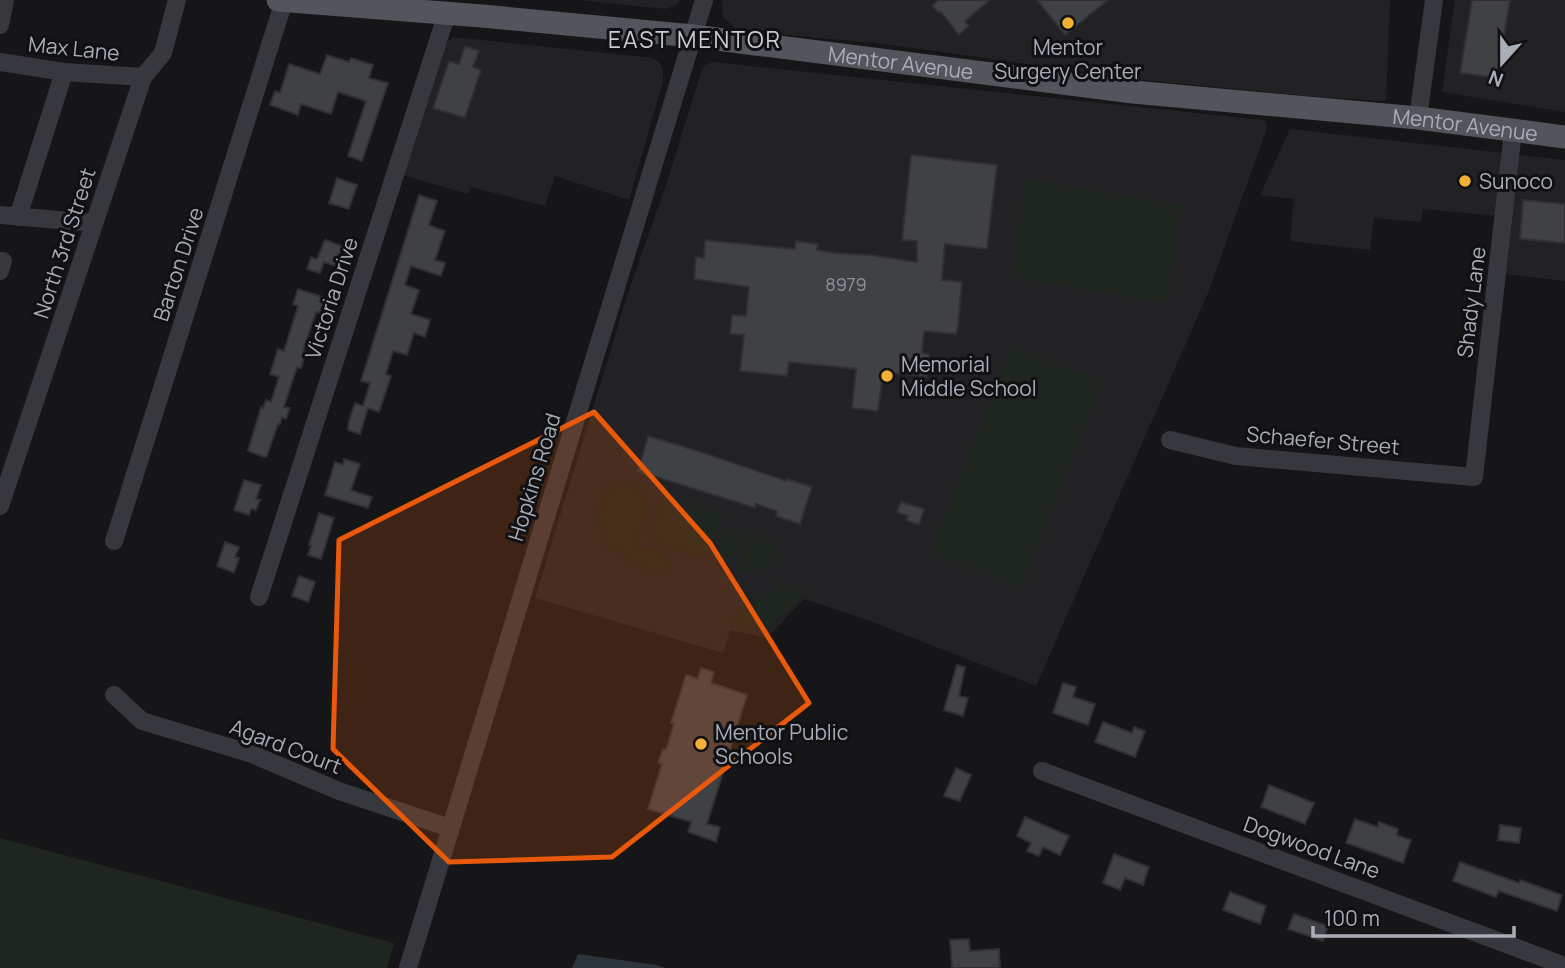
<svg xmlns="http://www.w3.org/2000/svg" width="1565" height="968" viewBox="0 0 1565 968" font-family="Manrope,sans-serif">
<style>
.built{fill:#222225}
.green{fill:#1e261f}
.water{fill:#2c353c}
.building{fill:#404145;stroke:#303034;stroke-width:2}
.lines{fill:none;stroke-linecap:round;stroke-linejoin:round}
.minor{stroke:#37383d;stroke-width:18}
.major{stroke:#53555c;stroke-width:23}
.marked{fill:#e8590c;fill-opacity:0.2;stroke:#e8590c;stroke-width:5;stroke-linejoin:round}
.poi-dot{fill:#f2b134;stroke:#111113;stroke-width:2.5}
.labels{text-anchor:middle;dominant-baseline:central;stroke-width:6;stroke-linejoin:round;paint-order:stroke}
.number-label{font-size:18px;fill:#8e929b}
.poi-label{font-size:21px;fill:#a8adb8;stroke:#111113;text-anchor:start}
.street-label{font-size:21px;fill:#a8adb8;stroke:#111113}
.neighbourhood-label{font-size:23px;letter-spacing:2px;fill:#c9ccd4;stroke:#111113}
</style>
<rect width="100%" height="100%" fill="#161618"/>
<path class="built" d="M578,0H680L677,4L666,9Z
M722,0H1390L1386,101L1319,97L1144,80L883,44L737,30L723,17Z
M1455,0H1565V112L1442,92Z
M453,37L653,58L659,62L663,70V81L629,200L555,176L545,206L471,187L468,194L400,174L445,45Z
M713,62L1263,120L1266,123L1267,128L1208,293L1036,686L870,621L804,599L767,638L730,630L723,653L535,598L630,287L666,185L702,69L705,65Z
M1290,129L1565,160V281L1504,274L1510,217L1423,209L1421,222L1374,218L1370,250L1290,241L1294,199L1260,195Z"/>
<path class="green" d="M1026,178L1181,205L1167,303L1011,277Z
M1012,347L1103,381L1021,587L930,553Z
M622,480C640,483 642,495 649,510L641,535L637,537L642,551C655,546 663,551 669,562L664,571C644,577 633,561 618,549L610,551L605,542L607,530L595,526L607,487L614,490Z
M663,495L722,513L708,559L650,541Z
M730,528L742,532C742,542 739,549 734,559C726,561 722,560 717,554L722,533Z
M753,531L784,553C771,568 757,576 737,569L746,534Z
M781,582L808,591L765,632L730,621Z
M0,838L394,943L387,968H0Z"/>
<path class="water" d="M578,954L656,965L666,968H572Z"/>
<path class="building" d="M938,0H990L965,21L969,26L959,35L941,12H938L932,6Z
M1037,0H1108L1065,35Z
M1472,0H1510L1497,78L1460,73Z
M465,46L479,51L473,67L481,70L465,118L433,108L449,61L459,64Z
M327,55L349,62L351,58L373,65L369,78L388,83L362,161L348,156L366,101L338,92L331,114L301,104L298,115L270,105L275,91L280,93L289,64L320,74Z
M911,155L997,165L987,249L945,244L942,280L962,282L958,326L956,334L924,331L922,353L929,354L927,377L883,372L878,411L852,408L856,369L789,362L787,376L740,371L744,335L730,334L732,315L746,316L749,287L694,279L696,257L704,258L705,240L795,249L796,241L818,244L817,250L835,253L871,255L917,262V241L902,240Z
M337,178L357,185L349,209L329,203Z
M419,195L437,201L429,225L445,231L435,260L445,263L441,276L411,266L405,285L419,290L411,314L430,320L425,337L414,333L407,355L393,351L386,374L391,376L379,412L368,408L360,434L348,430L349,421L355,403L363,406L370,383L361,381Z
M1523,200L1565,204V243L1520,239Z
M325,240L342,246L335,266L324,262L320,273L307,269L311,257L317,259Z
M298,289L325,298L320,313L316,312L303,351L306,352L301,368L297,367L284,407L290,408L286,419L282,417L280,424H278L267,456L264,457L248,451L261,407L263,408L266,400L271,402L279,377L270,374L278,349L284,351L298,306L293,304Z
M648,436L698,451L786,481L787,479L812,487L800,524L776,516L777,511L756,504L755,508L638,471Z
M344,459L360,464L351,490L372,497L368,508L325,495L335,462L343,465Z
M244,480L261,485L256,499L260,500L256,510L251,509L249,515L234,510Z
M901,502L924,509L919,525L906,520L908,516L897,512Z
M319,513L334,518L321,559L308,555L311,546L309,545Z
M225,542L239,547L235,557L239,558L234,573L217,566Z
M299,576L315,582L308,602L292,596Z
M957,665L965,667L959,696L968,698L963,716L944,710Z
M701,668L714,672L711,683L747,695L707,824L720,827L716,842L688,832L691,822L648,809L662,764L658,763L663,749L666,750L674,724L671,723L686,675L698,679Z
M1063,683L1076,687L1073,697L1095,704L1088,725L1053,713Z
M1103,722L1132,733L1134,727L1145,731L1135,757L1095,742Z
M956,768L971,775L960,801L944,796Z
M1269,785L1314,803L1305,824L1261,807Z
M1025,817L1069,836L1060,855L1043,847L1039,856L1027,851L1031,843L1017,836Z
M1355,819L1378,827L1379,822L1398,829L1397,835L1411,840L1403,863L1346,843Z
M1500,825L1521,828L1519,843L1498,840Z
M1114,854L1149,867L1143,885L1125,878L1120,890L1103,883Z
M1460,862L1519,883L1520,880L1562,895L1557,911L1499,891L1496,897L1453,881Z
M1230,892L1266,906L1260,924L1223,910Z
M1294,914L1328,926L1323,941L1288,929Z
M969,939L970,951L999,949L1000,968H952L950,940Z"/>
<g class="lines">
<path class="minor" d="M0,25L5,0
M0,62L64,72L143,77
M1418,118L1434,0
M0,215L94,223
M18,217L64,72
M0,261H3L0,271
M1170,440L1236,456L1474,477L1513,131
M0,506L143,77L163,53L177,0
M114,541L284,1
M259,597L447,13
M114,695L142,721L252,754L339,791L450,828
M1042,771L1565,966
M408,968L704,0"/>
<path class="major" id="s1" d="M278,0L482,16L693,36L1133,92L1418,118L1565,137"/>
</g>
<path class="marked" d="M594,412L710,543L809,703L612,857L449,862L333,749L339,540Z"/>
<g class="poi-dot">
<circle cx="1068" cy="23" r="7"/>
<circle cx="1465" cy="181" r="7"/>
<circle cx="887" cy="376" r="7"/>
<circle cx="701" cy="744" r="7"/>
</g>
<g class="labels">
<g class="number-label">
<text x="846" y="284">8979</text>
</g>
<g class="poi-label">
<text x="1068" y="47" text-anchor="middle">Mentor<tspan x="1068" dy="24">Surgery Center</tspan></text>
<text x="1479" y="181">Sunoco</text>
<text x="901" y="364">Memorial<tspan x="901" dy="24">Middle School</tspan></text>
<text x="715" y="732">Mentor Public<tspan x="715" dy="24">Schools</tspan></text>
</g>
<g class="street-label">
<text transform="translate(74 48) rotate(6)">Max Lane</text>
<text stroke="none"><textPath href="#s1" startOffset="626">Mentor Avenue</textPath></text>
<text stroke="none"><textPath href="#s1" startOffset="1194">Mentor Avenue</textPath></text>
<text transform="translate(64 243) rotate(-72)">North 3rd Street</text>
<text transform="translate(178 264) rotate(-72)">Barton Drive</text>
<text transform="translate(331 298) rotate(-72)">Victoria Drive</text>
<text transform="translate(1471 302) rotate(-83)">Shady Lane</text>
<text transform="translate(1323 440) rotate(5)">Schaefer Street</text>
<text transform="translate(534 477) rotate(-73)">Hopkins Road</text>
<text transform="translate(286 746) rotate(21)">Agard Court</text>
<text transform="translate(1312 847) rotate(20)">Dogwood Lane</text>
</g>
<g class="neighbourhood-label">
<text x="695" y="39">EAST MENTOR</text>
</g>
</g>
<g transform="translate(1502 63) rotate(201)" stroke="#111113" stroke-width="5" paint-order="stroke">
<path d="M0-5L12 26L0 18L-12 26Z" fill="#a8adb8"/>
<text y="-10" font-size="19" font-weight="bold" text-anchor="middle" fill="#a8adb8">N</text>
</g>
<path d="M1313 926v10h201v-10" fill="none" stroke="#a8adb8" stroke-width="3.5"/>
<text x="1324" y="926" font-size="21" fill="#a8adb8" stroke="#111113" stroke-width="5" paint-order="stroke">100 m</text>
</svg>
